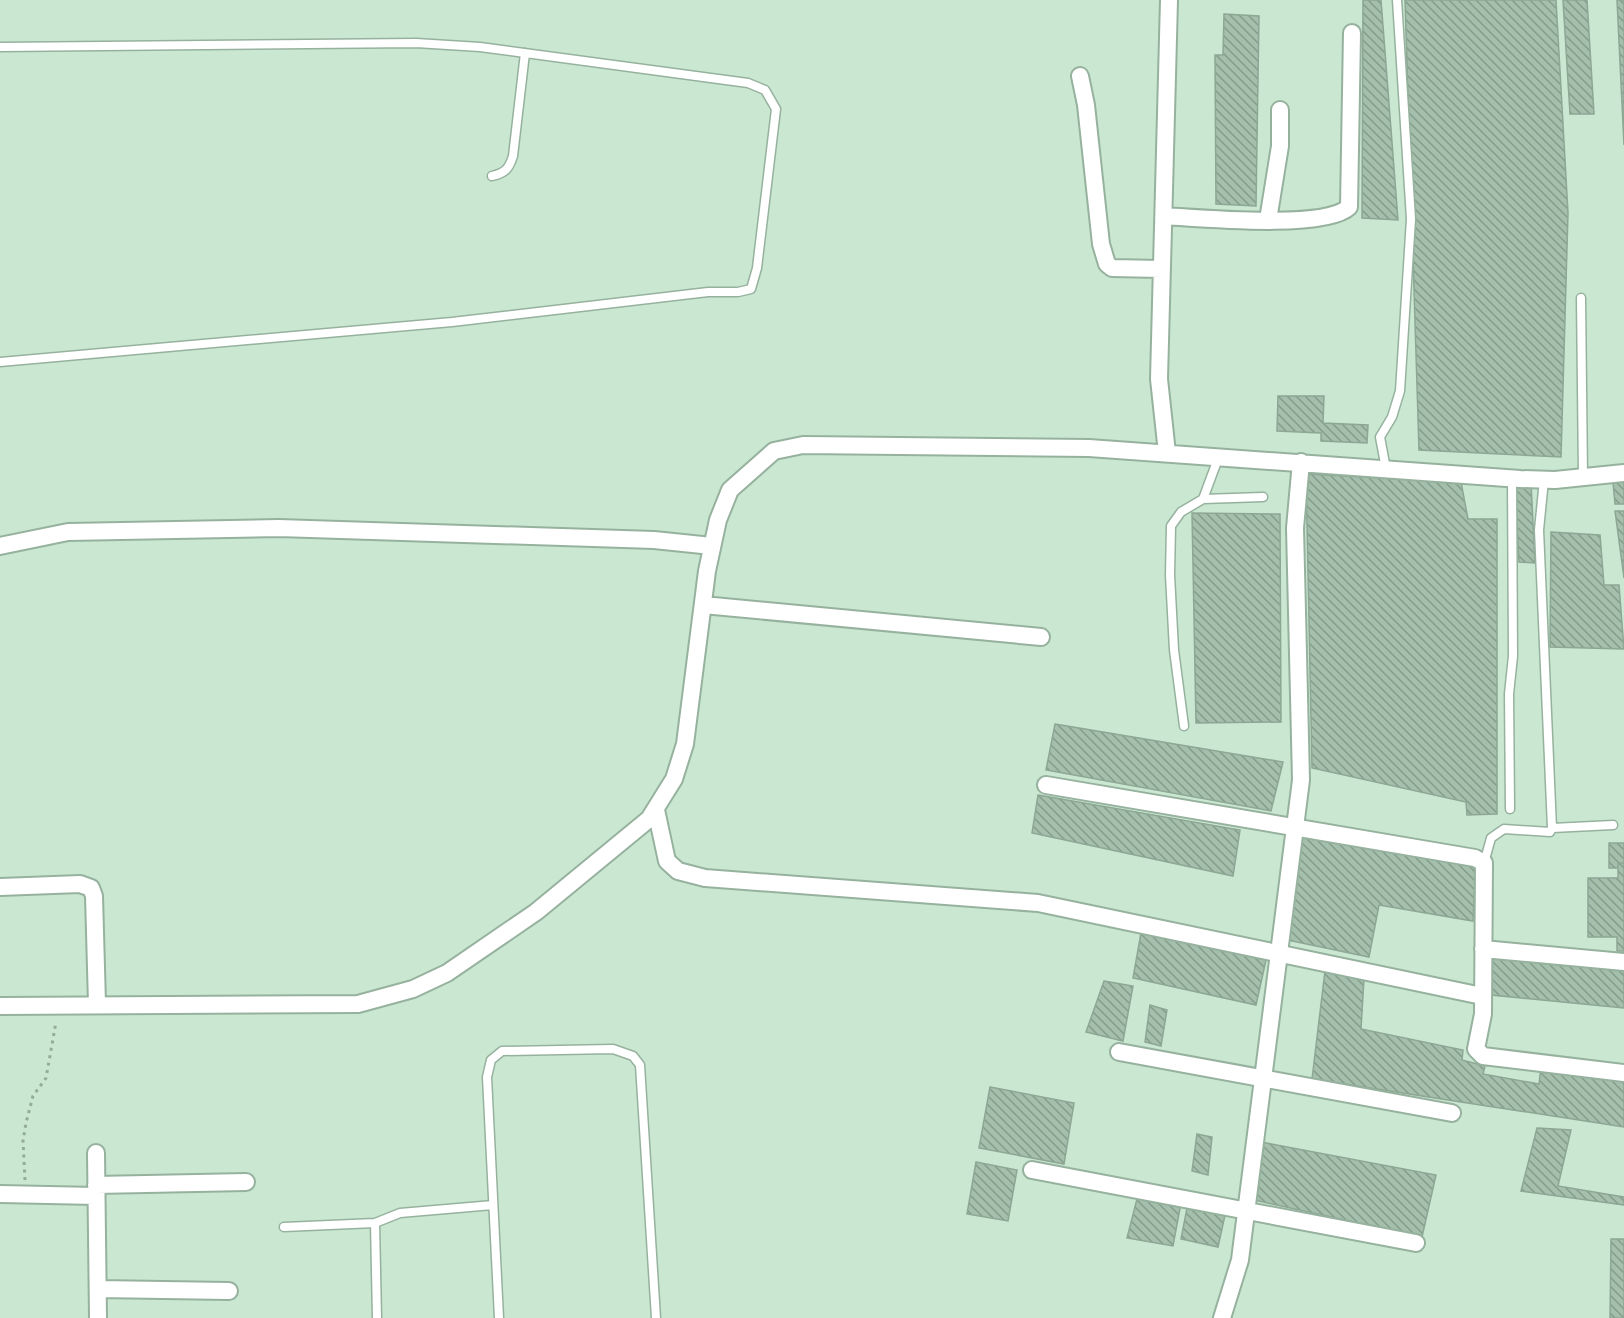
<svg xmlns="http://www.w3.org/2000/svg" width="1624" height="1318" viewBox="0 0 1624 1318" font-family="'IBM Plex Serif',serif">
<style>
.building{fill:url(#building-back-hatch);stroke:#8ca794;stroke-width:1.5}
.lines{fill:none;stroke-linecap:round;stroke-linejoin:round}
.service-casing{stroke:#96b29e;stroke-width:11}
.minor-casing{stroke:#96b29e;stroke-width:20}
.path{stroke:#94ab9a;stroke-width:3;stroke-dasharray:3 4.5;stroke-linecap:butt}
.service{stroke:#fff;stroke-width:8}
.minor{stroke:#fff;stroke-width:16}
</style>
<defs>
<pattern id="building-back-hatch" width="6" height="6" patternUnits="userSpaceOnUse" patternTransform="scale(1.5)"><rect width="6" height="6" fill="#a4c0ac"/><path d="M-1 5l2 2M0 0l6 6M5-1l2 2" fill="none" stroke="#859c8c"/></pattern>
</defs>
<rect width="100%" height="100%" fill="#cae7d2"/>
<path class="building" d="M1363,0H1381L1398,220L1362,218Z
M1405,0H1556L1568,213L1561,457L1419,450Z
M1563,0H1587L1594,114H1570Z
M1617,0H1624V145Z
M1224,14L1259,16L1256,206L1216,204L1215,55H1223Z
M1278,396H1324L1323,423L1368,425L1367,443L1321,441V433L1277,431Z
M1306,474L1461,482L1468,519H1497V814L1467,815L1466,802L1312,768Z
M1624,481V504H1615L1613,482Z
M1515,482L1531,483L1535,563L1519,562Z
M1615,511H1624V578Z
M1192,513L1280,514L1281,722L1196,723Z
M1551,532L1600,535L1604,585H1619L1624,649L1550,647Z
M1055,724L1283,762L1271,811L1046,770Z
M1038,795L1240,830L1233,876L1032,833Z
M1302,835L1476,864L1473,921L1379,905L1369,957L1287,940Z
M1609,843H1624V863H1618V868H1609Z
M1618,863H1624V951H1617V937H1588V878H1618Z
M1141,933L1266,960L1256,1005L1133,978Z
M1491,958L1624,968V1008L1491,995Z
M1325,971L1364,978L1361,1029L1463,1050L1462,1060L1485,1066L1483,1074L1539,1084L1541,1067L1624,1078V1127L1312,1079Z
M1104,981L1133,986L1123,1041L1086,1032Z
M1150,1005L1167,1010L1161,1046L1145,1042Z
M990,1087L1074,1103L1064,1164L979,1148Z
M1537,1128L1571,1130L1558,1186L1624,1197V1205L1521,1191Z
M1197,1134L1212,1137L1208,1175L1192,1171Z
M1261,1142L1436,1175L1422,1237L1254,1200Z
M976,1162L1017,1170L1008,1221L967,1214Z
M1138,1195L1181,1203L1173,1246L1127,1238Z
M1187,1208L1225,1215L1218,1247L1181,1239Z
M1611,1239H1624V1318H1610Z"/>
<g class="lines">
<g class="service-casing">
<path id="service" d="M0,47L416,43L480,47L748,83L765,90L776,109L757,268L751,289L738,292H708L452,322L0,362
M492,176C505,173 509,169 513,156L525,53
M1581,298L1583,477
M1386,469L1380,437L1392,417L1400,391L1411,219L1397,0
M1203,499L1263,497
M1184,726L1174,650L1170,575L1171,526L1181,512L1203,499L1219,456
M1510,809L1509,694L1513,656L1512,478
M1552,828L1613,825
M1484,863L1491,838L1504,829L1550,832L1552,828L1539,530L1544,480
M375,1223L377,1318
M284,1227L375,1223L400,1213L493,1205
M499,1318L487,1077L491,1060L502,1051L613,1049L633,1056L640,1065L656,1318"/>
</g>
<g class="minor-casing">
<path id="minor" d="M1080,76L1086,105L1101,244L1107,264L1112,268L1161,269
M1164,216C1199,218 1325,230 1349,207L1352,33
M1268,220L1280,146V110
M1167,453L1159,379L1169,0
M0,546L68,532L279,528L654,540L712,546
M703,605L1041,637
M1046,785L1475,858L1484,863L1483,1014L1476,1049L1483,1056L1624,1073
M656,810L667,861L678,871L705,878L1038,903L1482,996
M0,887L80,884L91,888L94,896L97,1004
M1483,949L1624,962
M0,1006L358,1004L413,989L447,973L536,912L649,819L674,779L685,744L707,571L718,520L730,490L774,451L803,445L1089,448L1520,479L1555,480L1624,473
M1119,1052L1452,1113
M96,1153L98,1318
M1032,1170L1416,1243
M96,1185L246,1182
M0,1194L96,1196
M98,1289L229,1291
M1222,1318L1240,1260L1301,780L1295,528L1301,462"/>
</g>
<path class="path" d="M25,1180L23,1141L26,1123L33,1096L46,1078L56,1022"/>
<use href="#service" class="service"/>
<use href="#minor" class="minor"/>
</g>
</svg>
